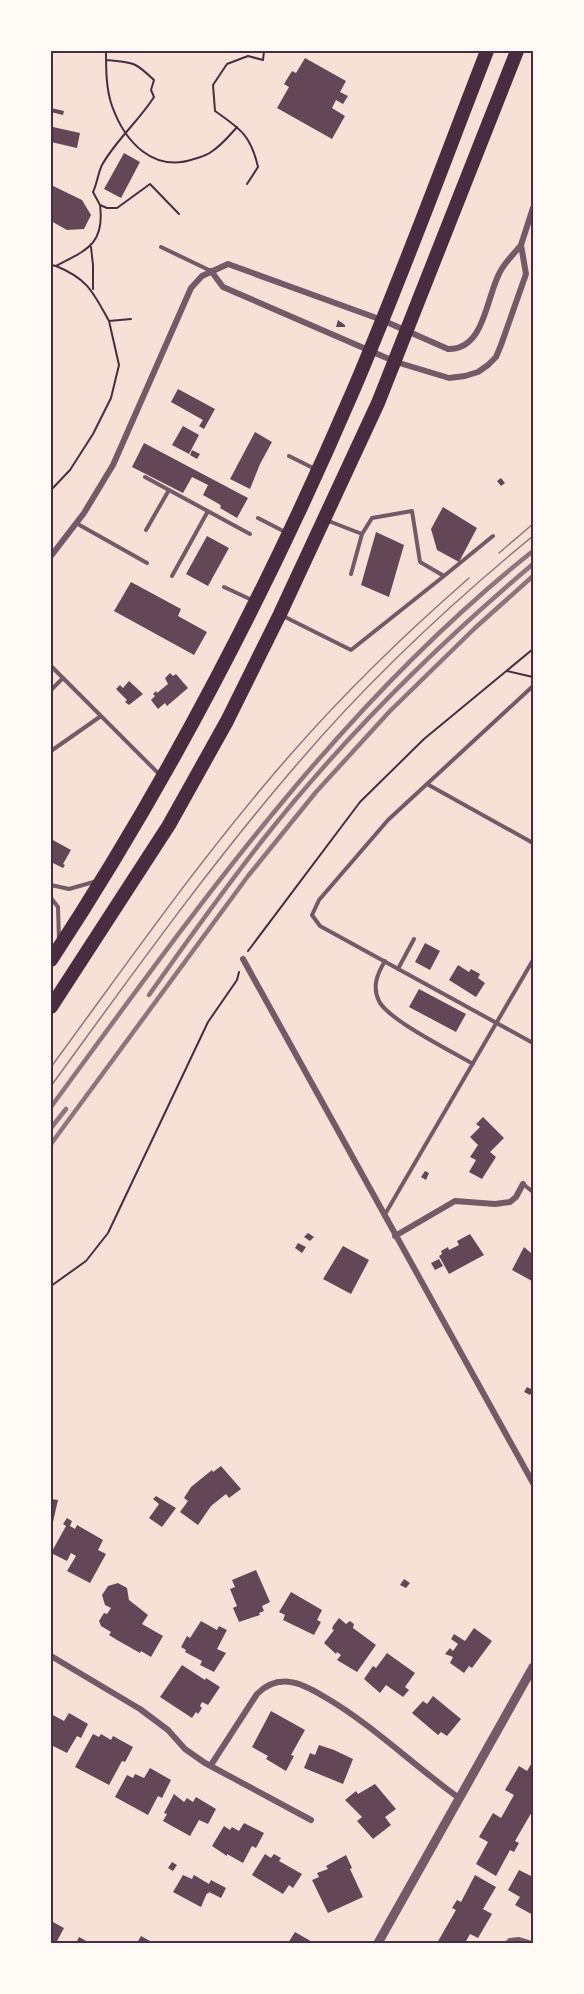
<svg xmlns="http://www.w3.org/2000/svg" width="584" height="1994" viewBox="0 0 584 1994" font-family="Jost,sans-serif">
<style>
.building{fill:#644757}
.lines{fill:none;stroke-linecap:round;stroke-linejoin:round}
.path{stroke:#4a2c40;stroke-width:2}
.service{stroke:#755966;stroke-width:4}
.minor{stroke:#755966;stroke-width:6}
.tertiary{stroke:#755966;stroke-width:9}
.trunk{stroke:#4a2c40;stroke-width:14}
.tram{stroke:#8f747c;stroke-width:1.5}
.rail{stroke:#8f747c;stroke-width:4.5}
.neatline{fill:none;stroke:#4a2c40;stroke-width:2}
</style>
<rect width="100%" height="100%" fill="#f7e1d7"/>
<path class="building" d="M305,58L346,81L340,92L348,96L343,104L336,100L332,108L345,116L332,139L277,108L289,87L284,84L292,71L296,73Z
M51,108L64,111L63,115L51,112Z
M53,127L80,133L77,148L51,142Z
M124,153L140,162L121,198L104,189Z
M51,185L82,200L91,215L84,229L67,230L51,221Z
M338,320L345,325V327H336Z
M178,389L215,409L204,429L199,426L203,420L171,402Z
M183,426L199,435L189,454L172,445Z
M255,432L272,442L260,464L250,489L230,479Z
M144,443L248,498L237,518L220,508L221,506L219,504L203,495L208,485L192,477L183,493L132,467Z
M192,450L200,454L197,459L190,455Z
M501,478L505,483L501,486L497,481Z
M443,507L477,528L459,562L437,550L431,529Z
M376,532L404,545L389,597L361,585Z
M207,536L229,548L208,586L186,574Z
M131,582L181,609L178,616L207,632L194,655L114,611Z
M170,673L173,676L176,674L188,688L167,706L165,703L158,709L151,700L155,696L153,694L156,691L157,693L168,684L165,678Z
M129,681L143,694L129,705L125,702L127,700L116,689L120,685L123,688Z
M51,839L71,850L63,864L65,865L63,868L51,862Z
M425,943L440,951L430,970L415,962Z
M458,965L469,972L471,969L480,974L478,978L485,983L476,997L449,980Z
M419,989L466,1014L456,1032L409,1007Z
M483,1117L504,1138L490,1152L496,1157L482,1179L469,1172L476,1160L470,1157L478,1145L470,1137L480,1127L476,1124Z
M425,1171L429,1173L426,1180L421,1177Z
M308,1233L314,1237L310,1241L304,1237Z
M470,1234L484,1255L449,1274L439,1256L442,1254L441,1251L448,1247L449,1250L459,1245L457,1241Z
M298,1243L306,1247L302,1253L295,1248Z
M343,1246L369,1260L351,1294L323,1279Z
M524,1247L531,1253L533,1249L532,1281L512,1270Z
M439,1259L443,1266L435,1270L431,1263Z
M527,1387L533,1390L530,1395L524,1392Z
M221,1466L241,1489L229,1498L226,1494L211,1506L198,1525L180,1512L188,1501L184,1498L191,1487L212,1470L213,1472Z
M156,1496L176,1508L162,1527L149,1518L159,1504L153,1499Z
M51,1499L58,1500L53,1522L51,1521Z
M67,1518L72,1521L70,1526L75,1529L77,1525L103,1540L98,1550L106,1554L90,1583L67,1571L76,1556L71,1553L67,1561L51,1553L66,1526L63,1524Z
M256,1570L270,1602L262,1606L264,1611L259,1613L260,1615L239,1622L233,1608L237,1606L230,1589L235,1587L232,1580Z
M404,1579L410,1583L406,1588L400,1585Z
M118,1583L127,1588L129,1600L148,1615L142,1624L163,1636L151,1657L141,1651L140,1653L117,1640L109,1635L111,1632L101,1626L99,1621L104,1613L107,1614L111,1608L105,1605L102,1595L108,1586Z
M291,1592L322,1610L317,1620L321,1622L314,1635L283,1620L285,1615L279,1612Z
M339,1618L346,1624L350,1621L354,1624L353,1628L376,1645L357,1672L337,1660L341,1655L337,1652L336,1654L324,1643L334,1630L332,1629L333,1626Z
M201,1621L217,1630L219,1626L227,1630L217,1649L226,1653L214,1672L200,1665L202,1661L185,1652L186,1650L181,1647L187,1636L190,1638Z
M474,1628L492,1641L472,1668L469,1666L464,1673L450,1663L453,1657L445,1654L450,1648L453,1651L458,1644L451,1639L454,1634L465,1641Z
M387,1653L415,1673L405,1687L409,1690L403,1697L386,1685L380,1693L364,1679L373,1666L376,1668Z
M182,1665L205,1680L206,1678L220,1687L208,1705L202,1702L200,1706L202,1708L198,1714L196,1712L192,1718L160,1697Z
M433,1696L461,1719L447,1736L441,1732L438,1735L412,1713L423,1701L427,1704Z
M271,1711L305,1730L291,1755L294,1756L286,1771L266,1759L268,1756L252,1747Z
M69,1713L88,1724L81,1738L77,1736L67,1753L51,1745V1714L64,1721Z
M93,1734L99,1737L101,1734L111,1740L113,1736L133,1747L125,1762L122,1761L109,1785L75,1767Z
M319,1745L334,1750L353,1759L343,1784L304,1768L310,1753L315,1755Z
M533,1761V1810L515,1841L519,1843L514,1852L510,1850L496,1876L476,1864L488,1842L479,1837L493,1813L501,1818L514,1795L505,1790L519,1766L527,1771Z
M150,1768L171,1780L162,1798L158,1796L148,1815L115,1797L127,1775L133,1778L135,1774L144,1778Z
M375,1784L396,1809L385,1817L391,1825L373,1839L357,1821L362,1817L345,1800L356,1791L358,1794Z
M174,1794L184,1802L187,1798L193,1802L196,1797L216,1809L208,1824L199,1820L190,1836L163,1821L167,1814L164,1813Z
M244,1823L264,1833L256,1848L252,1846L243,1863L227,1854V1856L212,1846L224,1826L230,1830L232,1827L239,1831Z
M265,1854L271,1858L274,1854L281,1858L279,1861L302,1874L293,1888L289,1885L283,1894L252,1875Z
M346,1855L352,1868L350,1869L363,1897L328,1913L312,1880L319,1877L317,1873L328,1869L326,1866Z
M172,1862L177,1865L173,1871L168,1868Z
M519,1870L533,1877V1915L515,1905L520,1897L508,1890Z
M183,1875L192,1879L194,1875L209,1884L211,1880L226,1888L221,1898L209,1892L208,1894L207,1893L201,1907L199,1906L173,1892Z
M475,1875L496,1887L483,1909L492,1914L478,1938L470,1934L465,1943H437L456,1910L452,1908L457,1900L461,1902Z
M51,1921L64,1928L56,1943L51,1941Z
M295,1932L314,1943H288Z
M141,1936L150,1941L149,1943H137Z
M79,1937L90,1943H76Z"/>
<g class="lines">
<path class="path" d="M106,51C106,69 106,89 112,106C125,142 153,173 194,159C200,157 206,156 211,152C222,145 229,136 237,127
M106,60C134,63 134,61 154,80L151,90L154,97C138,122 116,140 102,165C98,173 97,184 93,192L100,205L107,208H117L150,184L179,214
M247,184L258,167C251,136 241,129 215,111L213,85L227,64L248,56L263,60L264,51
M91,247L93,265V289
M51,265L56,266C86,250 105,245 100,205
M56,266C88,279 93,292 109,321
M51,490L70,470L93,434L111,398L119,365L109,321L131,319
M507,671L533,677
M248,951L360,802L424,739L533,649
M51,1286L86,1261L108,1233L208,1022L237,980L239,972"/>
<path class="service" d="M161,247L211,271
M289,456L315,469
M145,477L250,534
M258,518L287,533
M326,520L362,534L351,574
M76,523L147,563
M146,530L169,490
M362,534L372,518L412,511L420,562L444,576L493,536
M172,576L208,511
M224,587L254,601
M283,616L351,650L444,576
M51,666L161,776
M533,686L388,820L319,900L312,915L320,926L533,1043
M51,690L63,678
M51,751L101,716
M427,784L533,843
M51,885L69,889L97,881
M51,898L58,907L59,940
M385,961C377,974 372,987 379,1001C388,1020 453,1052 473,1064
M398,969L414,939
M523,1184L533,1192
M384,1216L533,960"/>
<path class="minor" d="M211,271L223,287L396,362L449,378L465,376L478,372L488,365L496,357L501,345L526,274L521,245L533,208
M51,556L84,513L113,465L191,288L202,276L228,264L382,320L448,349C485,350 486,297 500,272C505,262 514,254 521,245
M243,959L533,1483
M395,1236L455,1201L495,1204L510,1202L516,1197L523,1184
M51,1656L140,1709L168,1730L185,1749L205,1763L311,1820
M211,1765L257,1694C266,1685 276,1680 290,1682C301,1683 313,1690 323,1696C372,1724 413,1765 459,1798
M508,1943L510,1941L519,1940L529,1943"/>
<path class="tertiary" d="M378,1943L533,1667"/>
<path class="trunk" d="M51,960C169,780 268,589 353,391C401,279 443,164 487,51
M51,1007L169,825L227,721L280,614L378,403L517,51"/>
<path class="tram" d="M499,553L533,524
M51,1067C129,961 204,853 291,754C346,691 406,633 469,578
M51,1086C131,976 210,865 299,762C369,680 449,605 533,536"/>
<path class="rail" d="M149,995C187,941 225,888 265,837C344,737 436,646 533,564
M51,1107C197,908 338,706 533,551
M51,1128L66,1109
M51,1144L248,876L316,792L390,711L475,628L533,576"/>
</g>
<rect width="584" height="1994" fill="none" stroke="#fffaf5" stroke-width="105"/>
<rect x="52" y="52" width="480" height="1890" class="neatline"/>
</svg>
